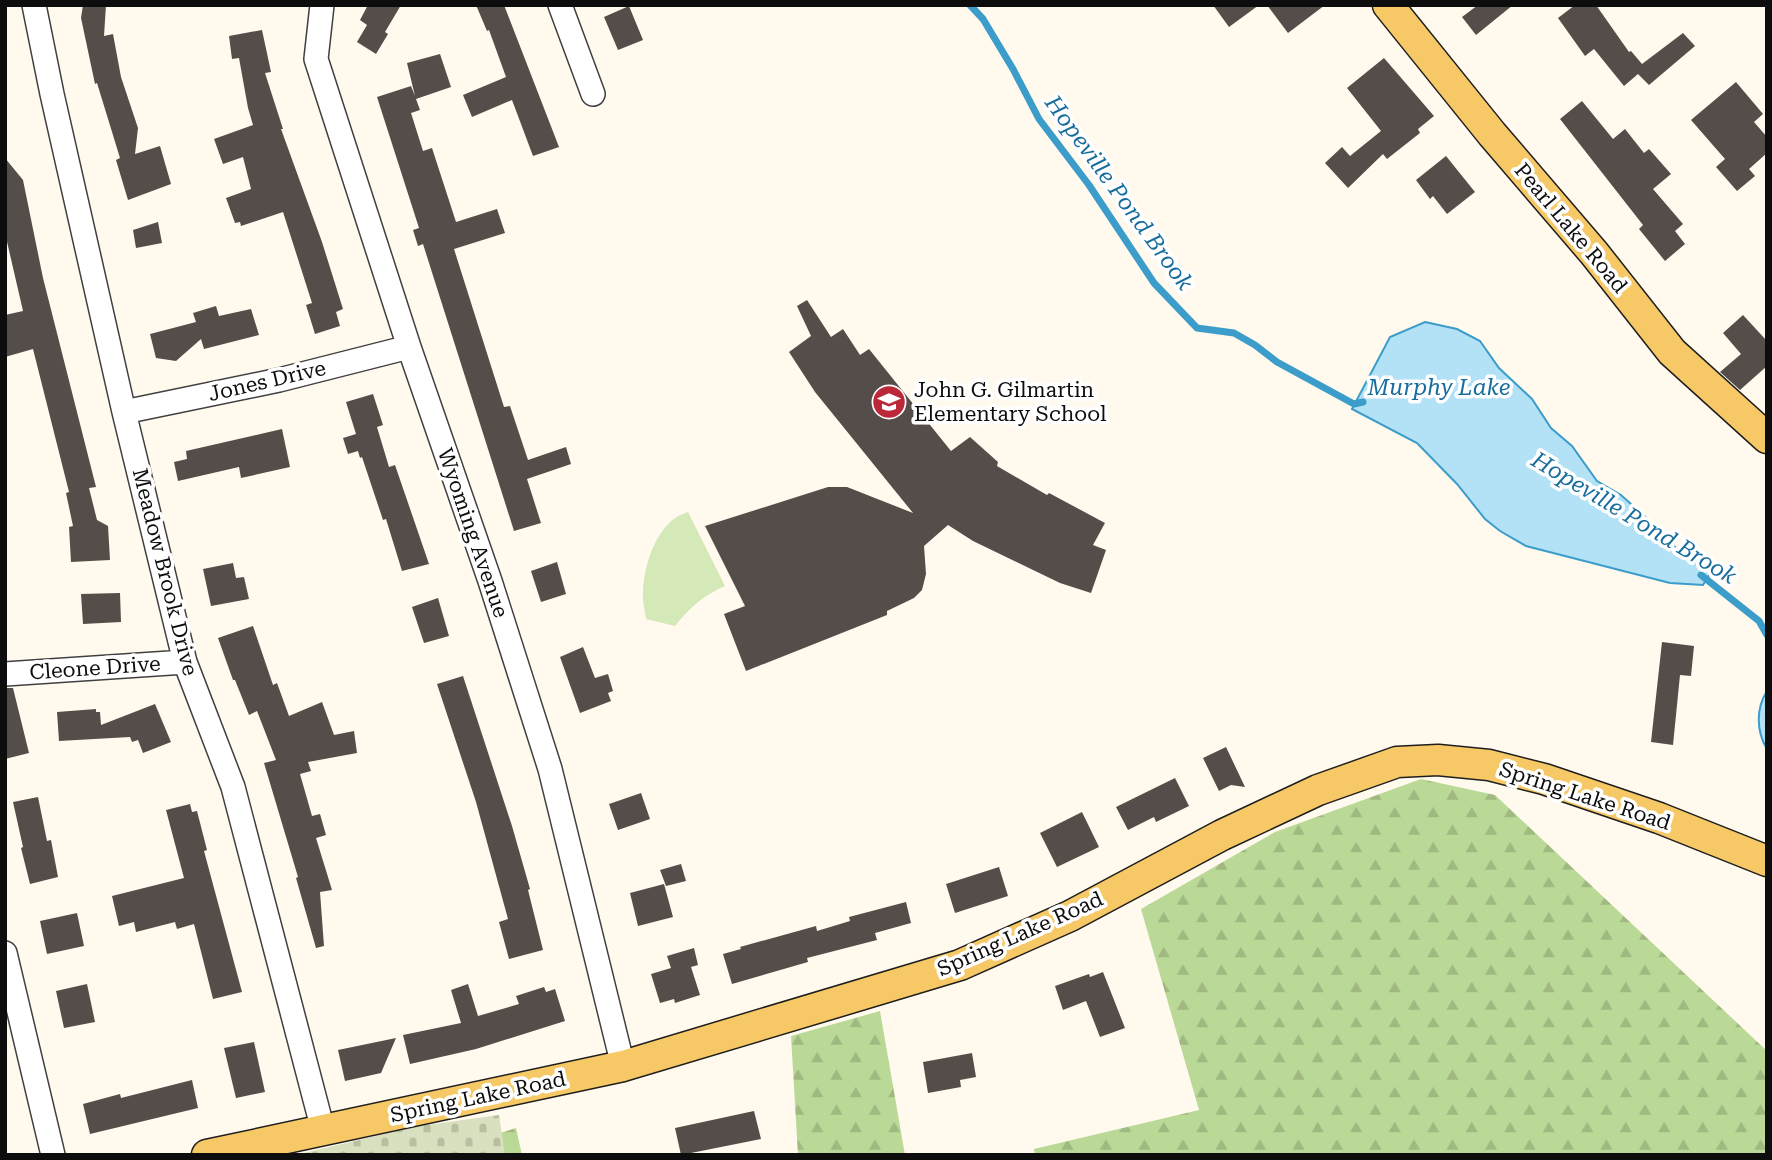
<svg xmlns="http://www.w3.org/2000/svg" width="1772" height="1160" viewBox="0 0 1772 1160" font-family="'Roboto Serif',serif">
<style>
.green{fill:#d4e8b8}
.forest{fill:url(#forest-firs)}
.cemetery{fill:url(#cemetery-stones)}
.water{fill:#b3e1f5;stroke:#3c9cca;stroke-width:2}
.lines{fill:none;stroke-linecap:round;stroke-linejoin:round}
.stream{stroke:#3c9cca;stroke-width:7}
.building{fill:#554d4a}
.minor-casing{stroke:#404040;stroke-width:26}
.major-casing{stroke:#1e1e1e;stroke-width:33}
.minor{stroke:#fff;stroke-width:23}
.major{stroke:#f6c866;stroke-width:30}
.labels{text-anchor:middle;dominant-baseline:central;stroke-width:7;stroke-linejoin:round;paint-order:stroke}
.street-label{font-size:21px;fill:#0d0d0d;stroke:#fff}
.poi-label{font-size:21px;fill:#0d0d0d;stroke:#fff;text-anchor:start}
.water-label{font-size:23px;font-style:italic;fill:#196d9c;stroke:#fff}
</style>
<defs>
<pattern id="forest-firs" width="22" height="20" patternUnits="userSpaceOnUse" patternTransform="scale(1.75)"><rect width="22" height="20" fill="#bad997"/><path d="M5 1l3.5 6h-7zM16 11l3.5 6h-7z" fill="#9fb981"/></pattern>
<pattern id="cemetery-stones" width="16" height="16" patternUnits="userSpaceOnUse" patternTransform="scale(1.75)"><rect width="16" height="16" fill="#d8e0bf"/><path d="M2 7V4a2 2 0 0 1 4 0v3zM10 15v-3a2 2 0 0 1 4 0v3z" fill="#b8bfa3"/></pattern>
</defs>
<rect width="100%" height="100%" fill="#fffaed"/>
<path class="green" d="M688,512L725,586C703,596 690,607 675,626L646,619C645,610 642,600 643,591C644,563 658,520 688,512Z"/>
<path class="forest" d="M1421,779L1495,795L1767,1051V1155H1035L1034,1149L1199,1110L1141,909L1275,832Z
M880,1011L905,1155H798L791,1036Z
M516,1128L522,1155H486L482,1139Z"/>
<path class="cemetery" d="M499,1115L505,1155H295L419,1126Z"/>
<path class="water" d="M1425,322L1457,329L1480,341L1499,368L1532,399L1551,428L1572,446L1597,481L1621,495L1650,521L1676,548L1711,572L1703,585L1670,583L1526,546L1500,531L1485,519L1457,484L1417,443L1352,409L1390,337Z
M1767,691V749C1756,731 1756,708 1767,691Z"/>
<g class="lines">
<path class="stream" d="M970,5L983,19L1013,69L1039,119L1089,185L1154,283L1197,328L1234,333L1255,345L1277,362L1354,404L1363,402
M1701,575L1759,621L1767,635"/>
</g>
<path class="building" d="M83,5H106L104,36L113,34L121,77L138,128L135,154L160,146L171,184L128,200L116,160L120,158L97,83L95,84L81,18Z
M368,5H401L385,32L388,34L376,54L357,42L367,25L360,20Z
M476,5H504L559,147L533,156L512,100L472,117L463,95L506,77L489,30L487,31Z
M1213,5H1259L1229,27Z
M1267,5H1325L1288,33Z
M1478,5H1513L1476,35L1462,17Z
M1575,5H1596L1629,52L1631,51L1642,64L1683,33L1695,46L1649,85L1638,74L1624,86L1594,49L1585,56L1558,18Z
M629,6L643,40L618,50L604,17Z
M262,30L271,72L265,73L283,129H281L322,242L343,309L336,312L340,326L315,334L306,305L312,303L283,212L241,226L240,222L235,223L226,198L251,189L243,157L223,164L214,139L253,125L248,108L239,58L232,59L229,36Z
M440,54L451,87L416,99L420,110L411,113L423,151L432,148L456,222L497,209L505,233L454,249L504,407L510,406L528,460L566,447L571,464L527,479L541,523L514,531L423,244L418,246L413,230L419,228L377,97L411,86L415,96L407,63Z
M1384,58L1434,116L1418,129L1420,133L1387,159L1383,154L1348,188L1325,163L1342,147L1350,156L1381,131L1347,88Z
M1736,82L1763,114L1754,122L1767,137V153L1749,169L1755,176L1737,191L1716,167L1725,159L1691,120Z
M1582,101L1613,139L1625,129L1644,153L1649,149L1671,174L1653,189L1683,224L1675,231L1685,244L1665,261L1639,229L1643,225L1560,119Z
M1446,156L1475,192L1447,214L1433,196L1430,199L1416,180Z
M5,158L23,180L43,278L96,487L89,488L97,520L108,526L110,560L71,562L69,527L73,526L66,493L69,492L33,349L5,357V315L23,311L5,233Z
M158,222L162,243L136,248L133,230Z
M807,300L831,337L843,329L860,355L869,349L951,451L970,437L998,462L997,466L1047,495L1049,493L1105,523L1093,545L1106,550L1091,593L1060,583L973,541L948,525L924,546L926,574L922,590L914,598L887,611V615L746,671L724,614L745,606L705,526L828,487H847L913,513L815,392L789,352L811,336L797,306Z
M216,306L219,316L251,309L259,335L204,349L201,339L176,361L156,358L150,334L196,322L193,313Z
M1743,315L1767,341V366L1740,390L1720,372L1741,354L1723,333Z
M373,394L383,425L377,427L389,467L395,465L429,564L402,571L386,519L383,520L362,457L360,458L358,451L348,454L343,438L356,434L346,402Z
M282,429L290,467L241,478L239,467L178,481L174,462L187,459L186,451Z
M557,562L566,594L541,602L531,571Z
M233,563L236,578L244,577L249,599L211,606L203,569Z
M120,593L121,622L83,624L81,594Z
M438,598L449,636L424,643L412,607Z
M253,626L273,685L277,683L289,716L322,702L334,735L354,731L357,753L308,762L311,771L300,774L312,816L320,814L326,835L316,838L332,890L320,892L324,946L316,948L296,878L298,877L264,763L276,760L257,711L249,715L235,680H233L218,638Z
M1662,642L1694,646L1691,676L1680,675L1673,745L1651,742Z
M583,647L595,678L608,674L613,691L608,693L611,701L580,713L560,657Z
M463,676L512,826L530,889L528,890L543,950L509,959L499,922L508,919L476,802L437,684Z
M5,688H13L29,753L5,759Z
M155,704L171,742L143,753L138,740L132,742L130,737L59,741L57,712L96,709V712H100L101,725Z
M1226,747L1245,787L1231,785L1219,791L1203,758Z
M1175,778L1189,806L1156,822L1154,817L1128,830L1116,807Z
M641,793L650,819L618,830L609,804Z
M38,797L47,841L51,840L58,877L30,884L21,848L23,847L13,802Z
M190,804L192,812L197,811L207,850L204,851L242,992L213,999L194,924L177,929L175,922L136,932L134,922L119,926L112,896L184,878L166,810Z
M1082,812L1099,847L1057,867L1040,833Z
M681,864L686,881L666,886L660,870Z
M999,867L1008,896L955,913L946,884Z
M664,884L673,917L638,926L630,893Z
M906,902L911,923L875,933L877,940L807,958L808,962L732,984L723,954L741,949L740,947L816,926L817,931L850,921L849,917Z
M77,913L84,946L47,954L40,921Z
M694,948L698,965L691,967L700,995L675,1003L674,999L660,1003L651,974L671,968L667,956Z
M1103,972L1125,1028L1100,1037L1086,1001L1063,1010L1055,986L1089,974L1090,977Z
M87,984L95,1022L64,1028L56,991Z
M468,984L478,1016L519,1004L516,996L544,987L546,992L555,989L565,1021L476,1049L410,1064L403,1035L461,1023L451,990Z
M396,1038L381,1073L345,1081L338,1050Z
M254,1042L265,1092L236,1098L224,1048Z
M972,1053L976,1077L960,1080L961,1087L928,1093L923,1062Z
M192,1080L198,1108L90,1134L83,1104L120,1094L121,1098Z
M754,1111L761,1139L681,1155L675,1128Z"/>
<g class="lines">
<g class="minor-casing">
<path id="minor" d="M34,5L52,94L124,412L185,662L233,787L323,1130
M322,5L316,59L409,347L490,581L550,769L623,1066
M560,5L593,94
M124,412L279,380L409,347
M5,674L185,662
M5,953L53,1155"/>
</g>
<g class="major-casing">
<path id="major" d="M1388,5L1492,134L1594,253L1672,352L1767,438
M207,1155L623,1066L960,965L1070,916L1222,835L1318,790L1397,762L1438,760L1489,765L1544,779L1659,818L1767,861"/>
</g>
<use href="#minor" class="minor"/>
<use href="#major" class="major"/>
</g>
<defs>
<g id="school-disc" transform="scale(1.75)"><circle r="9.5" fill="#ba283a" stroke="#fff"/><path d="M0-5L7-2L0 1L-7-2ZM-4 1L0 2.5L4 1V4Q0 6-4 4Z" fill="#fff"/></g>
</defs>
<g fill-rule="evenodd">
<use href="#school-disc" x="889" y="402"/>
</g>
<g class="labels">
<g class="street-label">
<text transform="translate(1571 228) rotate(50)">Pearl Lake Road</text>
<text transform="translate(267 381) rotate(-13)">Jones Drive</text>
<text transform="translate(473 533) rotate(71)">Wyoming Avenue</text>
<text transform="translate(165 572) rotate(76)">Meadow Brook Drive</text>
<text transform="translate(95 668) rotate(-4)">Cleone Drive</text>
<text transform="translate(1585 796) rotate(18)">Spring Lake Road</text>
<text transform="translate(1020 934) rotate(-24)">Spring Lake Road</text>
<text transform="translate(478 1097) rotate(-12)">Spring Lake Road</text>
</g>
<g class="poi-label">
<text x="914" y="390">John G. Gilmartin<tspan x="914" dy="24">Elementary School</tspan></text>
</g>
<g class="water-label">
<text transform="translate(1119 193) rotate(54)">Hopeville Pond Brook</text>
<text x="1439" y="387">Murphy Lake</text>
<text transform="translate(1634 518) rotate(31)">Hopeville Pond Brook</text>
</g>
</g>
<rect width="1772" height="1160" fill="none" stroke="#0d0d0d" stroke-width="14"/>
</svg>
